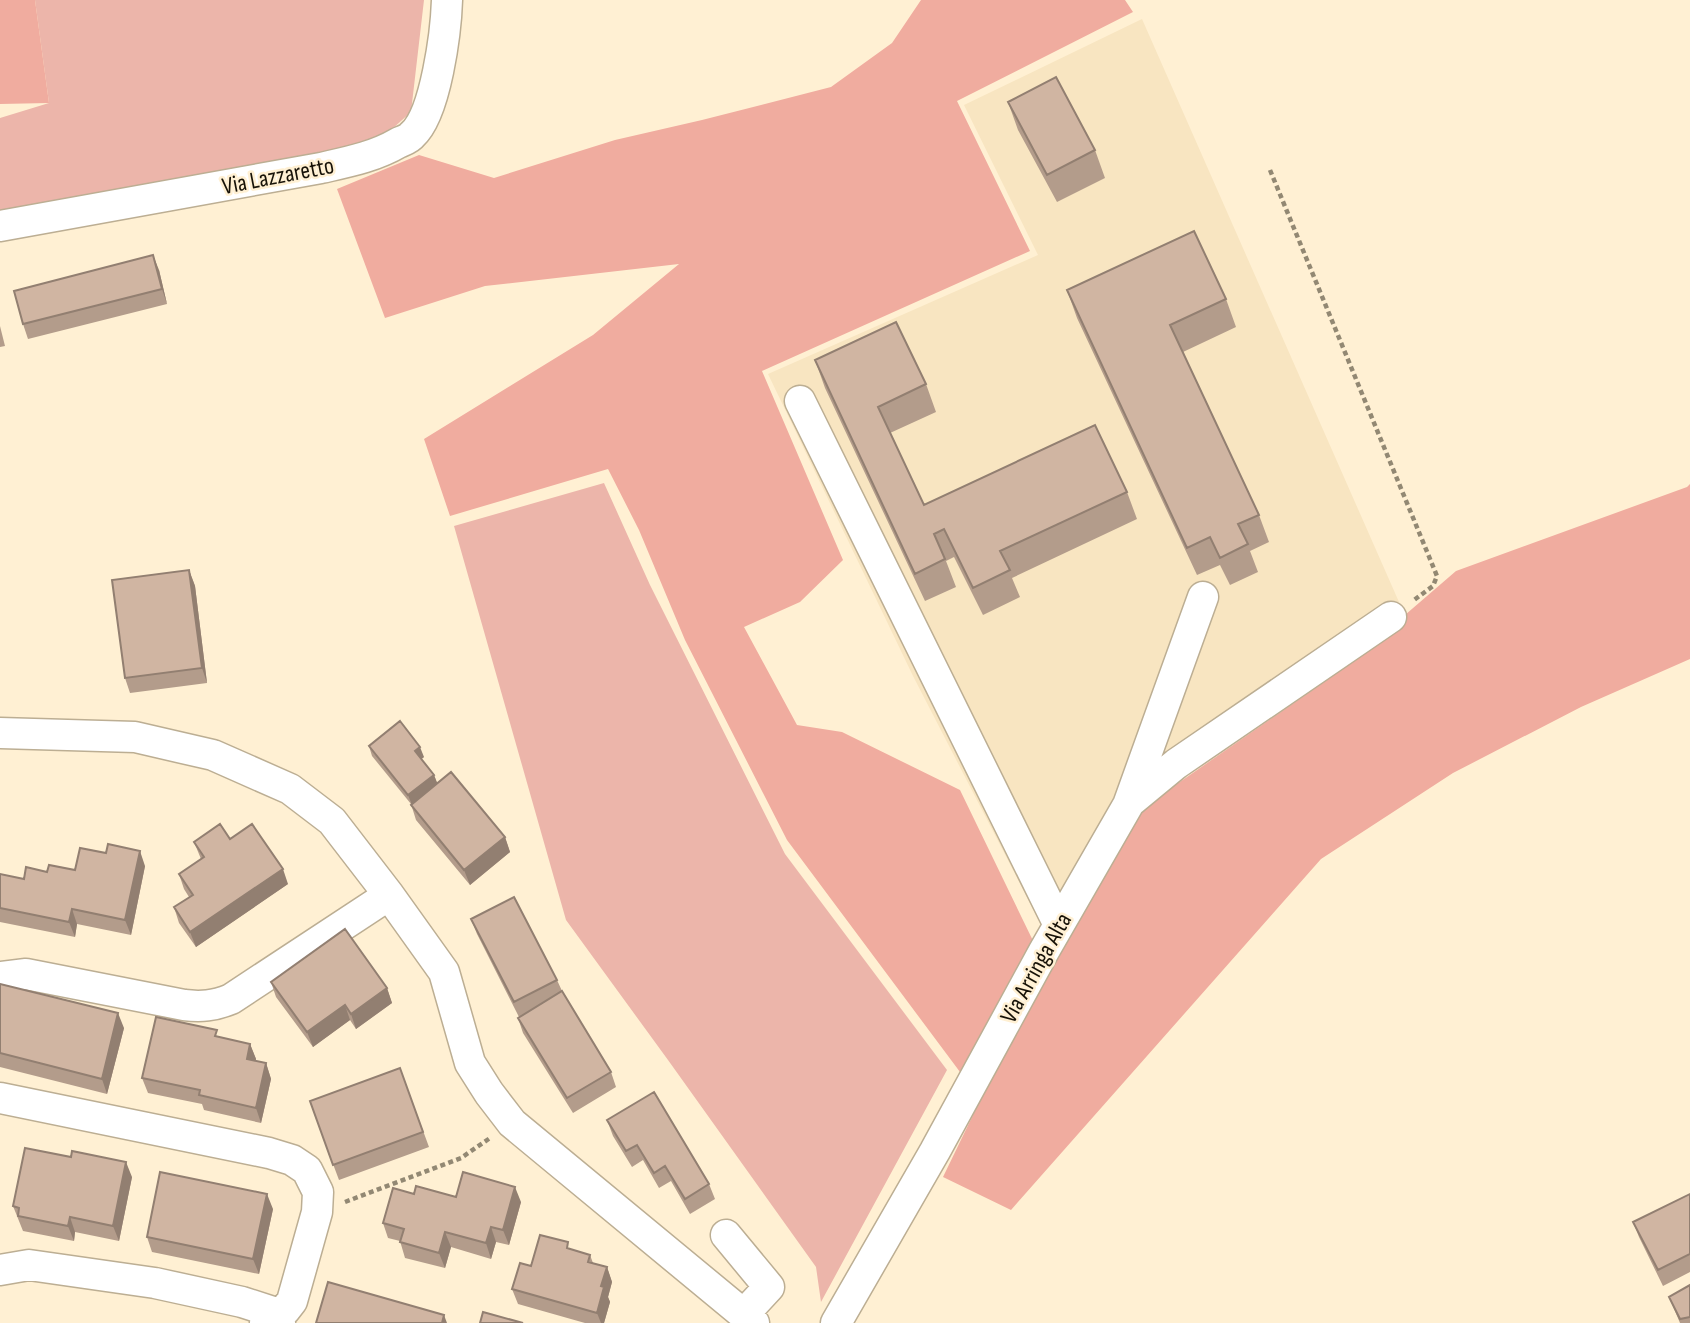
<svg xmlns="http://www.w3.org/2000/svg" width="1690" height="1323" viewBox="0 0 1690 1323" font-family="'Sofia Sans Condensed',sans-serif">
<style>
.built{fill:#f8e5c1}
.green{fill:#ecb5aa}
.forest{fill:#f0ac9f}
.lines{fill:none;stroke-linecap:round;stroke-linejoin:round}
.minor-casing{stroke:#bcae93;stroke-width:33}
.path{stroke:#928873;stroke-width:4.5;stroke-dasharray:5 3.5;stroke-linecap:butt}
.minor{stroke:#fff;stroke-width:30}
.wall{fill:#b39c8b}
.shaded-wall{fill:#927f71}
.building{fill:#d0b5a2;stroke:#927f71;stroke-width:2}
.labels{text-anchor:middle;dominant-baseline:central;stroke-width:5;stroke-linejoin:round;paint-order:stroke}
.street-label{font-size:24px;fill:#171208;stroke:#fff0d3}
</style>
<rect width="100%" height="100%" fill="#fff0d3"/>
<path class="built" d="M1142,19L1399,602L1220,719L1050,942L913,676L768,374L1038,255L964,105Z"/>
<path class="green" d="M35,0H424L411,112L382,138L321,168L0,226V118L49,103Z
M604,483L650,585L785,854L947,1070L821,1302L816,1267L668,1060L566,920L454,526Z"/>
<path class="forest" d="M0,0H35L49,103L0,104Z
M921,0H1125L1133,12L957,101L1030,251L762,371L843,560L800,602L744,627L797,725L842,732L960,790L1037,949L960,1072L787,840L685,640L639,530L608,469L450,516L424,439L593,335L679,264L485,286L385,318L337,189L419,155L494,178L615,140L702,120L831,87L892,43Z
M1690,484V659L1581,707L1453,773L1321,859L1011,1210L943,1177L1047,962L1135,813L1340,671L1456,571L1687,487Z"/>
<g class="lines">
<g class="minor-casing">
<path id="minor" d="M0,226L321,168C347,162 374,157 398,143C402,141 409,139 412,135C436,114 446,31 447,0
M800,401L1059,925
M0,733L135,737L213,755L290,789L332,821L389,895L444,972L470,1063L489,1093L512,1123L754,1323
M1130,802L1176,764L1391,617
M0,977L26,974L184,1005C201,1007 214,1006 231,999L389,895
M0,1098L269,1153L292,1160L307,1170L318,1192L317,1212L292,1301L285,1310L265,1323
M726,1235L769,1287L744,1314
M0,1270L29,1265L155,1283L242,1302L273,1312L280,1323
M836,1323L935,1151L1044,951L1128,805L1203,597"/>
</g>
<path class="path" d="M1270,170L1437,576L1433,586L1414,600
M345,1202L461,1158L490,1138"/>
<use href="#minor" class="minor"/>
</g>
<path class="wall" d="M1008,102L1095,150L1105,178L1057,202L1018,130Z
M159,270L167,304L28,339L23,324Z
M1067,290L1226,299L1236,327L1183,352L1259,515L1269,542L1250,551L1258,572L1230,585L1220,565L1197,575L1077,318Z
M0,326L5,346L0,347Z
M815,360L926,384L936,412L890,433L924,505L1127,492L1137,519L1012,578L1020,597L983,615L954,557L946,561L956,587L925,601L825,388Z
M189,570L195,586L207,683L130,693L125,678Z
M369,746L424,757L421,759L434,775L437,783L505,837L510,852L470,885L416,820L411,804L372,756Z
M230,839L288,884L196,947L179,923L174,907L189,897L184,889L179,874L201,859L194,842Z
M145,866L131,935L77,924L75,937L0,922V874L24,879L47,872Z
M471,919L557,980L562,991L611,1072L616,1087L573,1113L523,1033L518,1018L519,1017L477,934Z
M271,982L387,988L392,1003L356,1029L350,1020L313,1047L276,997Z
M0,984L124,1028L107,1094L0,1067Z
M219,1037L250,1044L256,1059L255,1061L266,1063L271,1079L261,1123L204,1110L202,1104L148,1093L142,1078Z
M400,1068L429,1147L339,1180L315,1116Z
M607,1120L709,1184L715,1199L690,1214L671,1181L659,1188L643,1160L632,1167L613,1136Z
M132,1177L119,1241L75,1232L74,1241L23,1231L13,1206Z
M414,1194L521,1202L509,1245L496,1242L491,1259L451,1247L445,1268L405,1258L400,1241L388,1238L383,1223Z
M1690,1194V1272L1663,1286L1639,1237L1633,1222Z
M273,1209L259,1274L152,1252L147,1237Z
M571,1249L590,1255L593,1263L607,1267L612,1282L608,1297L610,1302L604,1323H585L518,1304L512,1289L531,1266Z
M1690,1285V1323H1680L1669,1297Z"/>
<path class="shaded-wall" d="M153,255L159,270L167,304L162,289Z
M189,570L195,586L207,683L202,668Z
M420,747L424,757L419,761L415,751Z
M434,775L438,785L412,805L408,795Z
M505,837L510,852L470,885L464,870Z
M140,851L145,866L131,935L125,920Z
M283,869L288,884L196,947L190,932Z
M72,909L77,924L75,937L69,922Z
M387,988L392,1003L356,1029L351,1014Z
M345,1005L350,1020L313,1047L307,1032Z
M118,1013L124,1028L107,1094L102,1079Z
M250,1044L256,1059L252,1075L247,1059Z
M266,1063L271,1079L261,1123L256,1108Z
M126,1162L132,1177L119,1241L113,1226Z
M515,1187L521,1202L509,1245L503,1230Z
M267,1194L273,1209L259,1274L253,1259Z
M70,1217L75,1232L74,1241L68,1226Z
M491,1227L496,1242L491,1259L486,1243Z
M445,1232L451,1247L445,1268L439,1253Z
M607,1267L612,1282L608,1297L610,1302L604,1323H601L597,1313L601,1286Z
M444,1315L447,1323H442Z"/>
<path class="building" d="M1056,77L1095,150L1047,175L1008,102Z
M1194,231L1226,299L1170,325L1259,515L1238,524L1248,544L1220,558L1210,537L1187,548L1067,290Z
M153,255L162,289L23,324L14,291Z
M896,322L926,384L878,407L924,505L1095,425L1127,492L1000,551L1010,570L973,588L944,529L934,534L945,559L915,574L815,360Z
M189,570L202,668L125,678L112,580Z
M400,721L420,747L415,751L434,775L408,795L369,746Z
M451,772L505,837L464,870L411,805Z
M220,824L230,839L252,824L283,869L190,932L174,907L193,895L179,874L204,857L194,842Z
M108,844L140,851L125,920L72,909L69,922L0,908V874L24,879L26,867L47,872L49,865L75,870L80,848L106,853Z
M514,897L557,980L514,1002L471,919Z
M345,929L387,988L351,1014L345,1005L307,1032L271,982Z
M0,984L118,1013L102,1079L0,1053Z
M562,991L611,1072L567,1098L518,1018Z
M156,1017L217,1030L215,1036L250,1044L247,1059L266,1063L256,1108L199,1095L200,1090L142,1078Z
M400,1068L423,1132L333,1165L310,1101Z
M654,1092L709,1184L685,1199L665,1166L654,1173L637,1145L626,1151L607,1120Z
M25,1148L71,1157L72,1151L126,1162L113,1226L70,1217L68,1226L18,1216L19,1208L13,1206Z
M160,1172L267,1194L253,1259L147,1237Z
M463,1172L515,1187L503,1230L491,1227L486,1243L445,1232L439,1253L400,1242L404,1229L383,1223L393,1188L414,1194L416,1186L456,1197Z
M1690,1194V1254L1658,1270L1633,1222Z
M540,1235L568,1242L567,1248L590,1255L588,1262L607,1267L601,1286L604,1287L597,1313L512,1289L520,1263L531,1266Z
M328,1282L444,1315L442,1323H316Z
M1690,1285V1317L1680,1319L1669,1297Z
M483,1312L523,1323H480Z"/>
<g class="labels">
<g class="street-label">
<text transform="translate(278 176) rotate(-11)">Via Lazzaretto</text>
<text transform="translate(1036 968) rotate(-61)">Via Arringa Alta</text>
</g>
</g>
</svg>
